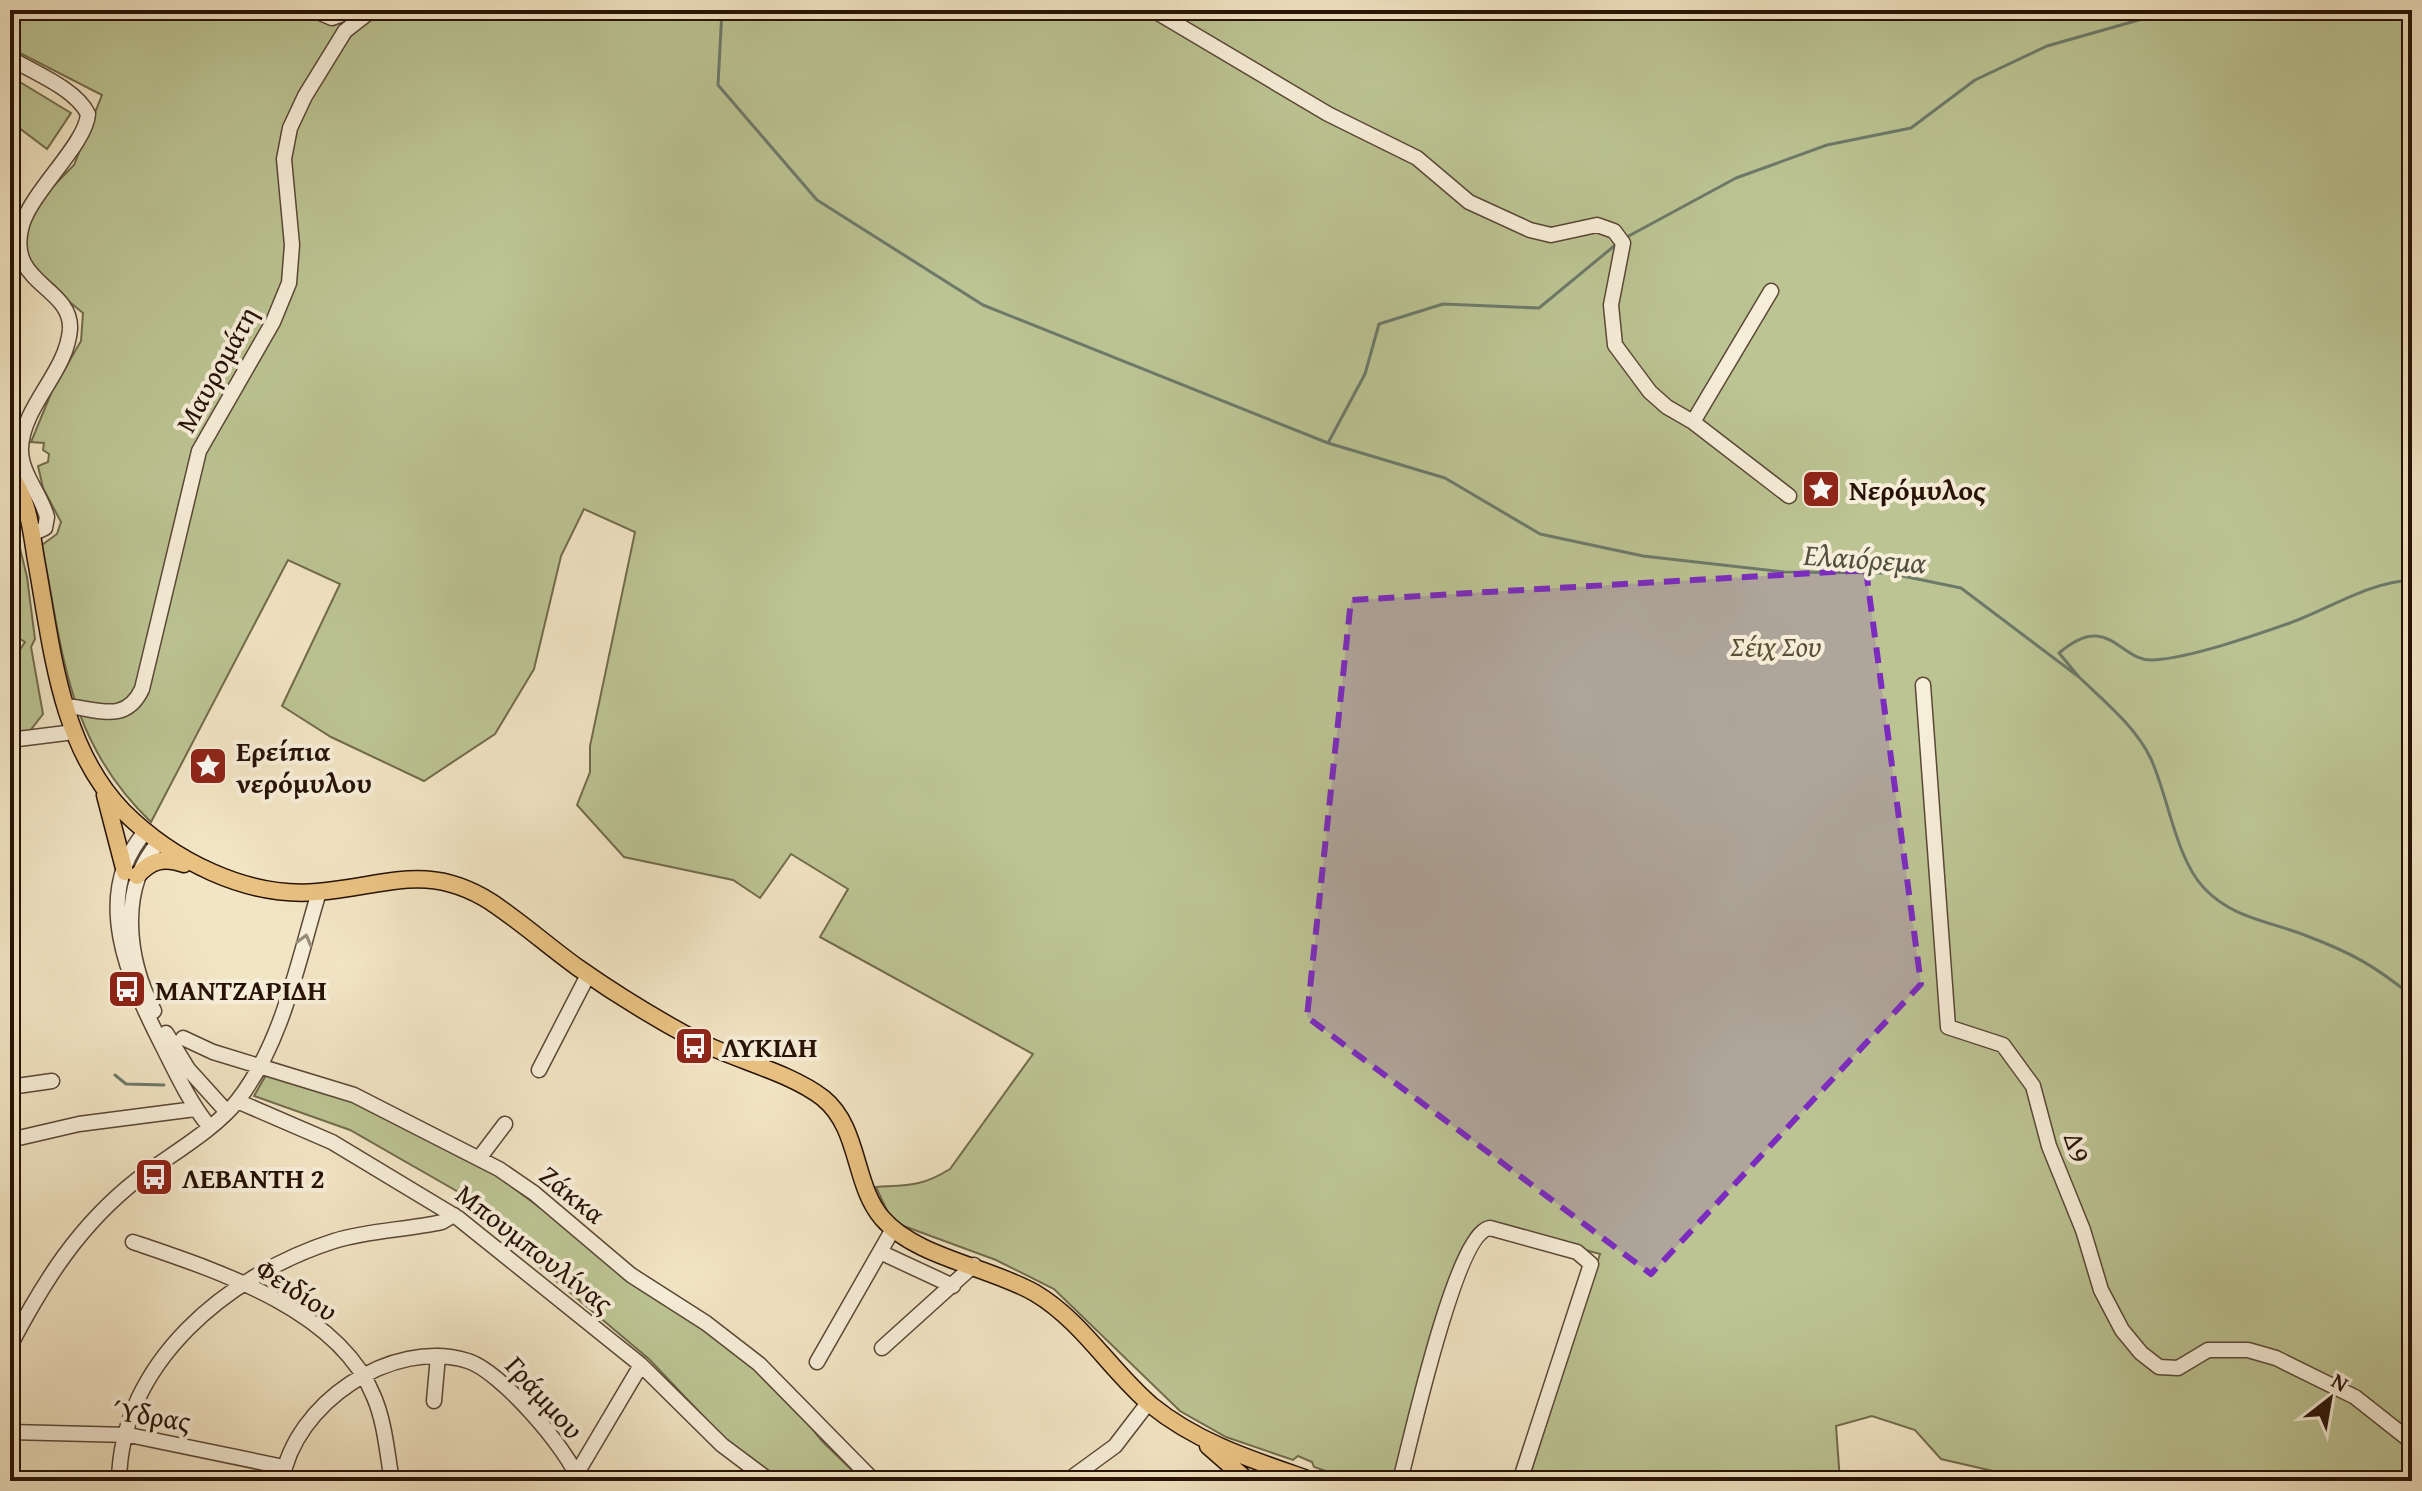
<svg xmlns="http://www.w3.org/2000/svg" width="2422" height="1491" viewBox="0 0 2422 1491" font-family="'Gentium Book Plus',serif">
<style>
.green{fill:#bcc493;stroke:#726b4c;stroke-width:2}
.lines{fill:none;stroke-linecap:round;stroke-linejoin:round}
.stream{stroke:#6d7a6a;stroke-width:3}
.minor-casing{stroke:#5a4736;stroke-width:17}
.major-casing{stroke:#271206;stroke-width:19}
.minor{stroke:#f7eed9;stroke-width:14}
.major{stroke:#e9c282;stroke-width:16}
.oneway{stroke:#998b7a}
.marked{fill:#7b2cbf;fill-opacity:0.2;stroke:#7b2cbf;stroke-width:6;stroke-dasharray:16 10;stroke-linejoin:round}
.labels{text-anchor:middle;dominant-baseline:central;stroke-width:8;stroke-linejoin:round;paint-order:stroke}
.street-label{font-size:28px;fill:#271206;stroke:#f7eed9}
.poi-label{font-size:28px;font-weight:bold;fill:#271206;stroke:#f7eed9;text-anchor:start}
.park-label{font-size:28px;font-style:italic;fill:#5b5037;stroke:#f7eed9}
.water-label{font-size:30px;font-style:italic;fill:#504f40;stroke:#f7eed9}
</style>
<rect width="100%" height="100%" fill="#f2e5c4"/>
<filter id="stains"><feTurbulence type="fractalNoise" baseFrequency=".0025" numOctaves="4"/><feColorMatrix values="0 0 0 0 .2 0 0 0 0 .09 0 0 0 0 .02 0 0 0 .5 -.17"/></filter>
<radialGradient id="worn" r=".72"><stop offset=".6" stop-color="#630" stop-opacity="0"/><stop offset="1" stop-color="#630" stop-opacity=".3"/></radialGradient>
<path class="green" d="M10,10H2412V1481H2036L1941,1459L1915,1430L1872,1416L1836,1426L1840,1481H1528L1600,1254L1487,1223C1483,1224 1479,1225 1476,1228C1450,1249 1406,1439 1394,1481H1355L1314,1467L1312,1462L1298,1456L1293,1460L1226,1437L1180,1411L1054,1289L996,1260L901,1225L889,1215L876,1187C908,1185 921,1187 950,1169L1033,1054L820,937L848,889L791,854L760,898L733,880L624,857L577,805L590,772V746L635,532L584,509L561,556L534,669L495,734L424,781L331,737L282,706L340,584L288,560L151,822C67,742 63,653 42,545L57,534L61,522L43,488L38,466L48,462L49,454L43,450L44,443L31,442L52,391L81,341L83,313L34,273L23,257L26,230L37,203L74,165L102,95L10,48Z
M10,76L71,113L47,149L10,121Z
M10,507L27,577L35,639L31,647L43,714L29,732L10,735V665L25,642L10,633Z
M266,1075L355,1097L485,1167L740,1355L785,1395L822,1441L863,1481H777L742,1457L649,1359L522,1252L474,1201L350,1130L254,1096Z"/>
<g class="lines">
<path class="stream" d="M722,10L718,85L817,200L983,305L1328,443L1365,374L1379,324L1443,304L1539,308L1619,242
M1625,238L1736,178L1827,145L1911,128L1975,80L2047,46L2174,10
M1328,443L1445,478L1540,534L1643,556L1784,572L1888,573L1961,588L2079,677L2059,653C2109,610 2119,662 2153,660C2190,658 2253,636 2290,623C2329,609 2369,582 2412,580
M2079,677C2104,701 2136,727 2151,759C2168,796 2176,859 2204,888C2233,919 2270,921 2307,936C2352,953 2375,966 2412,996
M115,1075L126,1084L164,1085"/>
<g class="minor-casing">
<path id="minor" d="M313,10L332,18L354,10
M1153,10L1328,114L1417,158L1469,202L1530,230L1551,235L1597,225L1614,231L1623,243L1611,305L1615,345L1650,392L1667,407L1693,422L1789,496
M10,58C34,73 75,88 88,114C86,144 32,191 22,225C5,284 72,286 70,329C67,372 23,405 21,448C20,473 41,494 47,517L45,528L32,534
M1693,422L1771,291
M1923,685L1948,1027L2003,1045L2033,1086L2049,1146L2083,1230L2101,1290L2122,1330L2141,1353L2159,1367L2178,1368L2208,1350H2248L2276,1358L2355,1397L2412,1442
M65,706C97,708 125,725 142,689L199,451L273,322L289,283L292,245L284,159L290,128L305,96L345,31L372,10
M10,740L74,732
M146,831C89,895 130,982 162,1045C176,1073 189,1101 208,1125
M154,1011C127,959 118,888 159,842
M166,1033L188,1069L226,1111
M183,1038L213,1052L354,1095L499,1169L534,1193L631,1275L706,1323L759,1364L874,1481
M539,1070L588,975
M10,1087L52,1081
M237,1101L332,1142L458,1218L641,1365L722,1445L770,1481
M10,1140L79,1124L195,1109
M480,1157L505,1124
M133,1242C215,1270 339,1309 374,1397C385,1423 387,1453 392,1481
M880,1252L953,1286
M10,1346C44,1281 79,1225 138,1179C168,1156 215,1130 238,1100C283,1042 298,961 319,892
M882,1348L974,1265
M817,1362L893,1229
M434,1401L438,1356
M10,1432L129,1435L284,1467
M577,1473L641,1365
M119,1481C121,1362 228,1275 334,1241C369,1230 407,1230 442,1222L454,1215
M282,1481C294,1404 392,1337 468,1361C500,1371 568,1449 579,1481
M1067,1481L1115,1446L1148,1403
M1400,1481C1410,1443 1456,1232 1490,1228L1577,1252L1591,1264L1520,1481"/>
</g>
<g class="major-casing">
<path id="major" d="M10,475C29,500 31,530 36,560C52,646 59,745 123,811C172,860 246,898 317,892C385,887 426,861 491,902C521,922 548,946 577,967C614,993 653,1017 692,1038C733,1060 788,1071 823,1098C860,1128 853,1184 882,1218C915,1257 990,1267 1035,1293C1082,1321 1110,1370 1151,1405C1199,1444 1256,1461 1313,1481
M105,795L125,872
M137,876C151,860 164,857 184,864
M1208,1446L1248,1481"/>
</g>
<use href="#minor" class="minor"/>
<use href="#major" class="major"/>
</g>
<defs><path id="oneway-chevron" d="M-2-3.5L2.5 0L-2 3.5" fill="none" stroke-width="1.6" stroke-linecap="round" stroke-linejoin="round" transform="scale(2)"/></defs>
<use class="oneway" href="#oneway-chevron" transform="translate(305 940) rotate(-75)"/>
<path class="marked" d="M1866,570L1921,984L1651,1274L1307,1017L1351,600Z"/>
<defs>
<g id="sight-square" transform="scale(2)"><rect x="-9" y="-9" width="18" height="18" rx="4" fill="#8f2418" stroke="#f7eed9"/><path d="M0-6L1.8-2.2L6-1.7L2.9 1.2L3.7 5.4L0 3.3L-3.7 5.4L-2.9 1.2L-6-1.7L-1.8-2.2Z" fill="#fff"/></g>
<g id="bus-square" transform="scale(2)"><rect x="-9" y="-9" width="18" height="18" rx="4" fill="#8f2418" stroke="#f7eed9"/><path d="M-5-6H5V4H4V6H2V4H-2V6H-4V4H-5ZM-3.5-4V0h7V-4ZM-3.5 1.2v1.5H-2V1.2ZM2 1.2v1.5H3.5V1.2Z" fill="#fff"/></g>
</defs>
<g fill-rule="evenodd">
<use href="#sight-square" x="1821" y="489"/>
<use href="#sight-square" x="208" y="766"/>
<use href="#bus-square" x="127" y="989"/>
<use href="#bus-square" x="694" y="1046"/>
<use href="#bus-square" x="154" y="1177"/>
</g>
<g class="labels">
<g class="street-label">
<text transform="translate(216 369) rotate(-61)">Μαυρομάτη</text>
<text transform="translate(2078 1147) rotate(71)">Δ9</text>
<text transform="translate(573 1194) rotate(39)">Ζάκκα</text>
<text transform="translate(535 1248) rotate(38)">Μπουμπουλίνας</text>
<text transform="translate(297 1289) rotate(33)">Φειδίου</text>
<text transform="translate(545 1397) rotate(48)">Γράμμου</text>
<text transform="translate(152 1415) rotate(9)">Ύδρας</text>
</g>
<g class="poi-label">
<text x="1849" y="489">Νερόμυλος</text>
<text x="236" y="750">Ερείπια<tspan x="236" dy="32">νερόμυλου</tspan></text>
<text x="155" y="989">ΜΑΝΤΖΑΡΙΔΗ</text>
<text x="722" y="1046">ΛΥΚΙΔΗ</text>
<text x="182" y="1177">ΛΕΒΑΝΤΗ 2</text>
</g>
<g class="park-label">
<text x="1776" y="645">Σέιχ Σου</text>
</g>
<g class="water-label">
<text transform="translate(1865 558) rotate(4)">Ελαιόρεμα</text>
</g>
</g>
<rect width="2422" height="1491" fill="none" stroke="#f2e5c4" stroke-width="40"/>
<rect x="12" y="12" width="2398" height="1467" fill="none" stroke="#271206" stroke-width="4"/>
<rect x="20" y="20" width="2382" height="1451" fill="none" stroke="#271206" stroke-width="2"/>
<g transform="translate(2330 1399) rotate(31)" stroke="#f7eed9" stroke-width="6" paint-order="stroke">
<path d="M0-6L14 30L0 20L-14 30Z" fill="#271206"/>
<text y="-12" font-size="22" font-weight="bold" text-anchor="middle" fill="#271206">N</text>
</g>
<rect width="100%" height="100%" filter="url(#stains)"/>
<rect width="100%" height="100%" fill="url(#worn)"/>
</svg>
